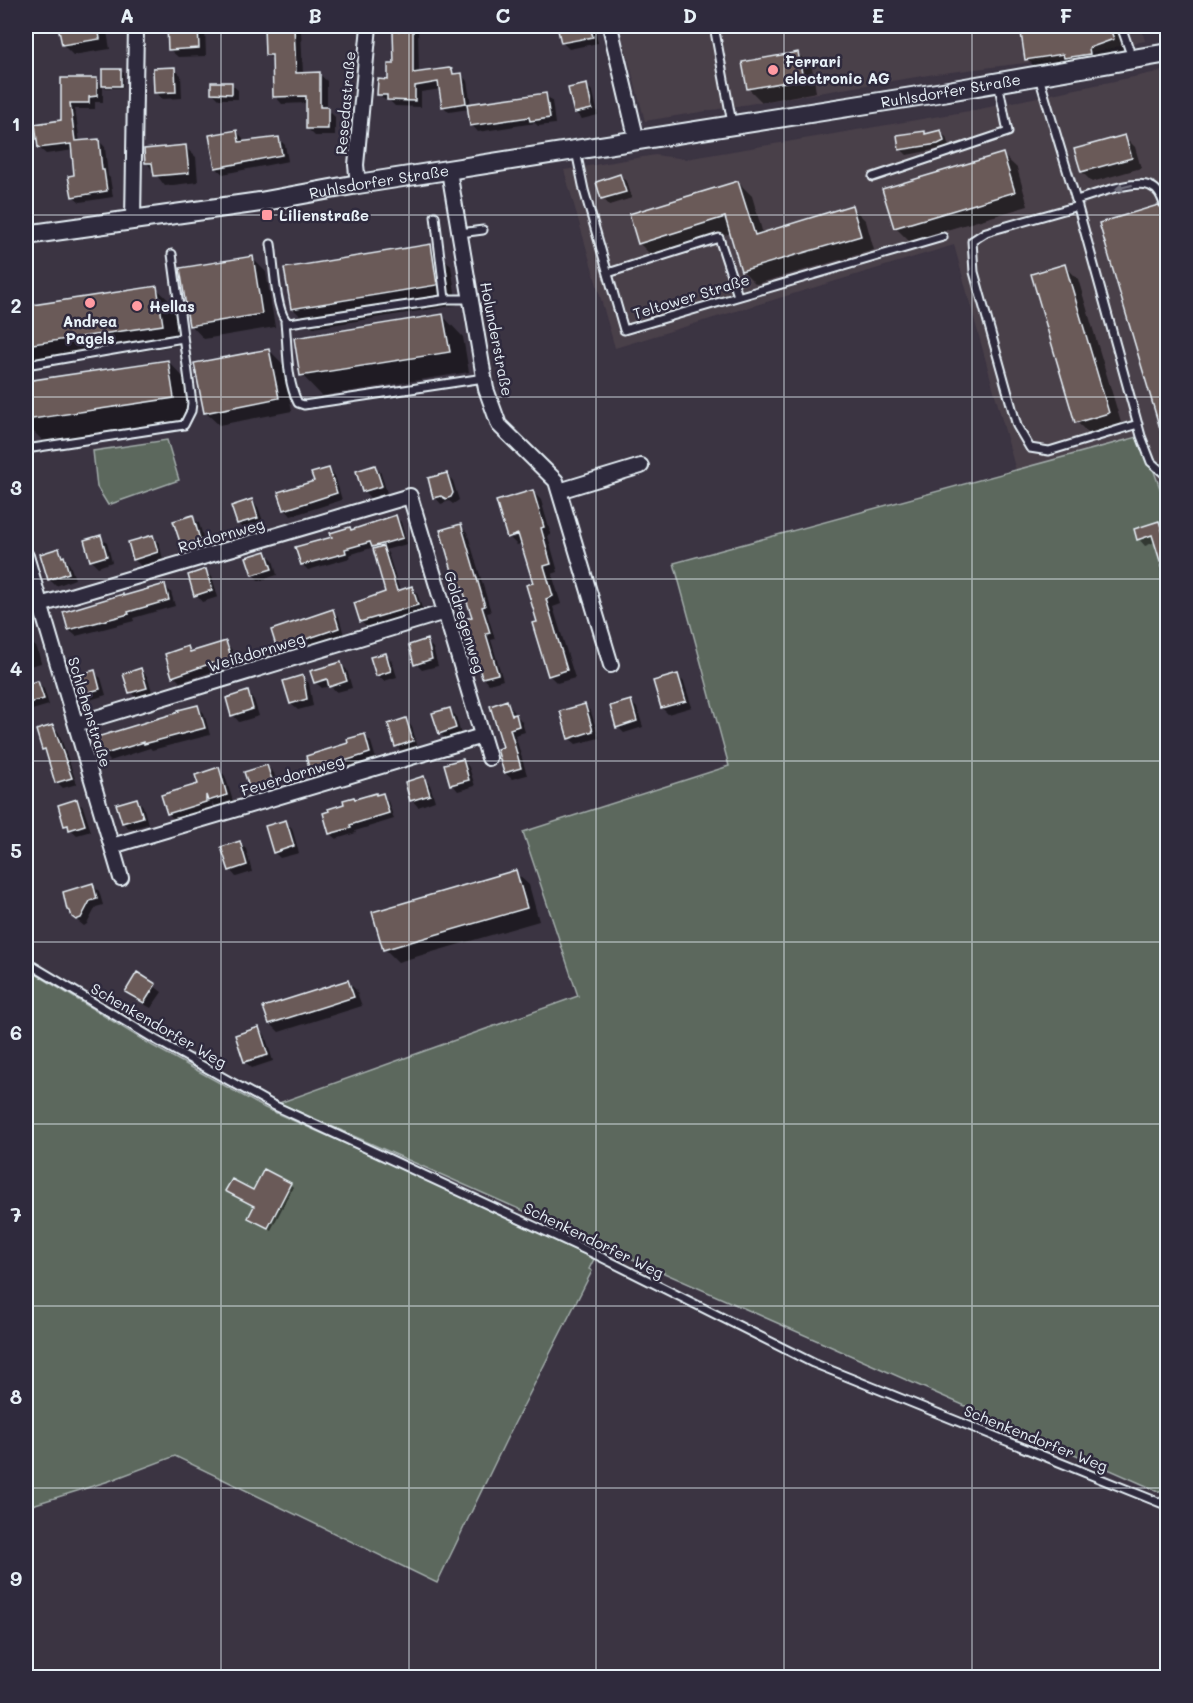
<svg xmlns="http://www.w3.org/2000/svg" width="1193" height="1703" viewBox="0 0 1193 1703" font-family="Mali,sans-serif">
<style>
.built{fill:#493f49}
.green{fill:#5b675d;stroke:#a2acaa;stroke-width:1.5}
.shadow{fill:#0007;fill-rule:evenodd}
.building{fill:#6a5a58;stroke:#e8f1f8;stroke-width:1.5}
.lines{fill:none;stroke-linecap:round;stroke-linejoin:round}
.lane-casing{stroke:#e8f1f8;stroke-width:11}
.street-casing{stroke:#e8f1f8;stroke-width:18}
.secondary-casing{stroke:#e8f1f8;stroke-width:22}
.lane{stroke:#2f2a3d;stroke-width:7}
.street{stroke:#2f2a3d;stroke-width:14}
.secondary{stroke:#2f2a3d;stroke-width:18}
.oneway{fill:#70707e}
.grid{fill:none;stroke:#e8f1f8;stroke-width:1.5;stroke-opacity:0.55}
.poi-dot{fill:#ff9aa2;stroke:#2f2a3d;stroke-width:2}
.labels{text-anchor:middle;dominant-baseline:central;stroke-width:5;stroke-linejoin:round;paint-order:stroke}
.poi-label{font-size:15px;font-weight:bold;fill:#e8f1f8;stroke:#2f2a3d;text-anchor:start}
.street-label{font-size:15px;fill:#e8f1f8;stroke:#2f2a3d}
.neatline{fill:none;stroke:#e8f1f8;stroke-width:2}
.grid-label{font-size:20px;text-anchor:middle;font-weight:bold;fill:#e8f1f8}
</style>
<rect width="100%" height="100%" fill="#3b3442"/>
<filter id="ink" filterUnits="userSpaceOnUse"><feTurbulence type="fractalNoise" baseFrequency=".0167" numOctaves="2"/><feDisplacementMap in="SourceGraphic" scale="12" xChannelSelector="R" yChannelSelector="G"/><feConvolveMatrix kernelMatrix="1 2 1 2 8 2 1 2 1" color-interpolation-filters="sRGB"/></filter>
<g filter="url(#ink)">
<path class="built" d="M619,26H1141L1145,41L1058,59L935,74L645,121Z
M1167,70V510L1141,437L1016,471L954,245L615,348L564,170L655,155L686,159L975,110Z"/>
<path class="green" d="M1141,436L1168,510L1167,1495L279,1103L578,996L523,832L729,766L674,563Z
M167,440L179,480L108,505L97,487L93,451Z
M26,968L153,1046L265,1108L596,1255L589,1269L592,1271L508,1436L437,1583L175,1456L109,1481L26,1507Z"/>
<path class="shadow" d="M60,26H106L110,49L73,55L63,45Z
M168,26H205L206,56L178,57L169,49Z
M266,26H296L301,31L303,74H319L327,81V109L335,117V136H315L308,129L307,103L282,104L275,96L274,61L267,54Z
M395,26H418L419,74L451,70L456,75L461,74L467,81L471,105L546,95L552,101L555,124L538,126L535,123L478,132L472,125L469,109L449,112L443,106L441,89L421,92V107L395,106L389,100H385L379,94L390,81L395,66Z
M559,26H594L598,43L569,49L563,43Z
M1021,26H1115L1123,49L1098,58L1037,69L1027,59Z
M1161,26H1168V43L1163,38Z
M26,49L30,61L26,62Z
M798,54L812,67L816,92L762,102L748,88Z
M174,69L181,75L182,98L162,99L155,92Z
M121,71L124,73L123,88H106L103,85Z
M62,80H96L103,86V102H95V109H75L80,142L98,140L105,147L108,176L110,178L113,197L80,202L73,196L76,176L74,150L46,154L39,148L62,122Z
M231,84L238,90V99H219L213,93Z
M586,85L593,92L598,115L582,119L575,112Z
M237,132L243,138L244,142L278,138L285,145L288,161L223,174L216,168Z
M940,132L946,137L949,147L907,155L901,149L924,133L927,135Z
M1125,137L1135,147L1141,168L1092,182L1082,172Z
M185,147L196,157L198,182L165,186L147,163Z
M1003,155L1017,168L1028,206L909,241L895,227Z
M620,176L627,182L632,198L609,205L603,198Z
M738,182L752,196L763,234L852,207L866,221L874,250L756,284L743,271L731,233L653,257L639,243Z
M1168,210V447L1101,226Z
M430,246L451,266L457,305L313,328L292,308Z
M252,258L266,272L275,327L204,339L191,325Z
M1064,265L1078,279L1122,426L1090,435L1077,422Z
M156,288L177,308L182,345L31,368L26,362V307Z
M443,316L463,337L469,372L322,396L302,375Z
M269,350L283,364L292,411L219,425L205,412Z
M168,361L188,382L194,418L43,441L26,424V382Z
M375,467L381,473L387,493L370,498L364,491Z
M329,469L335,476L342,500L291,516L285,509Z
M447,474L453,481L459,500L453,504L449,501L441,504L435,497Z
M533,492L541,500L551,535L548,536L558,572L552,574L561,604L553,607L575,678L557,683L549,675L539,623L535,584L523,543L517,545L509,537ZM525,531L526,534L512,538V535Z
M252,501L258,507L264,524L245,530L238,524Z
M192,517L199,523L206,546L189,551L182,545Z
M396,517L401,522L407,544L385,550L388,553L400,591L412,588L417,593L423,611L367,627L361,622L387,593L374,547L349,555L350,558L308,570L302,564L334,538L350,528L352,531Z
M1159,523L1165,529L1168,536V567L1162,562L1155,542L1145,546L1139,539Z
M460,526L467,532L491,612L487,613L495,639L491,640L503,680L489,684L483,677L474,618L465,590L457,580Z
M100,537L107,543L112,562L98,567L91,560Z
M152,537L159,543L163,559L141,566L134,559Z
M59,550L70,565L75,579L56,586L49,579Z
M266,553L273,560L277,575L259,581L253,574Z
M206,571L212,577L218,597L202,602L196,595Z
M164,586L171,592L175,606L133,618L134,621L76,636L69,630L124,598Z
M26,609L30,623L26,624Z
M333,611L339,617L344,635L284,655L278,648Z
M426,641L433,648L438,666L422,670L416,664Z
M31,642L37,648L41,663L26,667V643Z
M226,643L232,650L238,669L221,674L217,670L180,682L174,676L188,648L193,653Z
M385,654L392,661L397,677L384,681L377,675Z
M341,664L347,670L352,688L337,692L330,686L322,688L315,682Z
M141,670L147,676L153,694L137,699L131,692Z
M94,672L101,678L106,695L90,700L84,694L79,676Z
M677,675L684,682L692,707L668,714L662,708Z
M302,677L309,683L313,706L298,710L291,704L285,682Z
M38,682L44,689L49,705L32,710L26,702V686Z
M248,693L254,700L259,716L239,722L233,715Z
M507,702L522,722L525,732L515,735L527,775L512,779L505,773Z
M631,702L637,708L643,727L624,733L618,727Z
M585,705L591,712L599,738L576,744L569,738Z
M197,706L204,713L210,735L152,750L150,748L110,761L104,754Z
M449,709L456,716L461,735L446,739L440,733Z
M405,720L412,727L418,748L403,752L396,746Z
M53,726L59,733L77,784L63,788L57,782L49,754L43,749Z
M364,735L371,742L376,759L318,777L312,771Z
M463,760L469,767L475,786L458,791L452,784Z
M267,766L274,773L279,792L259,799L252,792Z
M219,769L225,776L233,801L216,807L212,803V808L174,820L168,813Z
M424,778L430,785L435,801L418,807L412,800Z
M382,795L388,801L394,819L355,831L356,833L336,839L330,834Z
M137,799L143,806L148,824L130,829L123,823Z
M77,801L83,807L91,831L77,835L66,825Z
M285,822L292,828L299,853L280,858L274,852Z
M239,843L246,849L252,872L236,877L230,870Z
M515,872L529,885L539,921L398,962L385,949Z
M92,885L99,891L103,905L96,907L87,924L84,926L73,917Z
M138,974L162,992L151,1008L133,998L127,992Z
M347,981L356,990L362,1006L279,1032L270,1023Z
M259,1029L265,1035L273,1061L252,1068L245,1062L237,1036Z
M290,1184L293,1187L271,1230L250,1218L256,1207L254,1192Z"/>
<path class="building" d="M58,26H98L100,39L62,45Z
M167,26H198L199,48L168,50Z
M264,26H294L296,73L320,72V107H328V129H306V96L273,97L272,55H265Z
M557,26H590L593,37L561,43Z
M1020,26H1109L1114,39L1089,48L1090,54L1064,58L1063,54L1025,60Z
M413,30V73L449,68L452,69L453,74L462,73L466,103L442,107L438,82L415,86V101L387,100V95H377L378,79L388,80V64H394L393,31Z
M798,52L803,79L747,89L742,62Z
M175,67L176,92L154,93L153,68Z
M102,69H121V86H102Z
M61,78H97V96L89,97V103H70L75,141L99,139L102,170H104L107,191L72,197L68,176L74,175L71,144L38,148L35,124L61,120Z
M211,82H232V94L211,93Z
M587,84L592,109L574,113L568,88Z
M546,93L550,118L530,121L529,117L470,126L467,104Z
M237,130L239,142L279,137L282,155L215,168L209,135Z
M941,130L944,141L938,144L899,150L897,135L925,131V134Z
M1125,135L1132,158L1081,172L1074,149Z
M186,145L189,173L154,176L152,163H145L144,149Z
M1003,153L1015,192L894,228L882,189Z
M620,174L626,192L601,199L596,182Z
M738,181L755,235L852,205L861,236L741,271L725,217L638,244L629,214Z
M1158,205L1163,209L1167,208V441L1164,442L1099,223Z
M431,244L437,285L291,309L284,268Z
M253,256L262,314L189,326L180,268Z
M1065,264L1109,413L1075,423L1031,274Z
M157,286L163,325L26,345V306Z
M443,314L450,352L300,376L294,338Z
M269,349L279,398L204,413L194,363Z
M168,360L174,398L26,420V381Z
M375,465L382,486L362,492L356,471Z
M329,468L337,493L284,510L278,492L314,481L311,473Z
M447,473L453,493L451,497L446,499L441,496L433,498L428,478Z
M533,490L544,527L541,528L551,564L544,566L553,596L546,599L567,670L548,676L532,623L537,622L526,585L533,583L518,534L507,538L496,501Z
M252,499L258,518L237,524L231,506Z
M193,515L200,540L181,545L173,521Z
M396,515L403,538L372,547L370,542L345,549L346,553L301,565L295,547L332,537L330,533L350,527L351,530Z
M1159,521L1167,546V577H1165L1152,535L1137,540L1134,529Z
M461,524L485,606L482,607L490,633L486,634L498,674L482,678L465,619L472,617L462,587H460L458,580L455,581L440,530Z
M101,535L107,556L90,561L84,540Z
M153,535L158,552L133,560L128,542Z
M383,546L397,591L412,586L418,605L360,622L354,603L385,592L373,549Z
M59,548L62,557L64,556L69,573L48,580L40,554Z
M266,551L272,569L252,575L246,557Z
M206,569L212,590L194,596L188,575Z
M165,584L169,600L128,612L129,614L68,630L63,612L123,594V596Z
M333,609L339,628L277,649L271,630Z
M427,639L432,659L414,665L409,645Z
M226,641L233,663L214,669L212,663L172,677L165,654L188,646L190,652Z
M386,653L391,671L376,676L370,657Z
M341,662L347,681L329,687L327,679L314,683L310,671Z
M141,668L147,688L129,693L123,674Z
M95,670L100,689L82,694L77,675Z
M678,674L686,701L661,708L653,681Z
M303,675L307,699L290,704L283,681Z
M38,681L44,699L26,704V684Z
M248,691L253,709L231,716L226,698Z
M507,700L512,715L516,714L519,726L510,729L521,768L504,773L497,749L503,747L490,706Z
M631,700L637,721L616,728L610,706Z
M585,704L593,731L568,739L560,711Z
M198,705L205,728L144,744V742L102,755L97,737L179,712L178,710Z
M450,708L456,728L439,734L432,713Z
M406,718L413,741L395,747L388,724Z
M53,725L72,778L55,783L45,749L42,750L36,730Z
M365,734L370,753L310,772L306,756L348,743L347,739Z
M463,759L469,780L450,785L444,764Z
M267,765L274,786L251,793L244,772Z
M219,767L227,795L208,801L206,795V802L167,814L161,795L198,784L195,775Z
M424,776L430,795L410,801L405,782Z
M376,793V795L383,793L389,813L350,825L351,828L329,834L323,813L329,811L328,809L344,804L343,800L354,797L355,799Z
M137,798L143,817L122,823L116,804Z
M77,799L85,825L69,830L68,825L64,826L58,805Z
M286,820L294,846L273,853L265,826Z
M240,841L247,865L229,871L221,847Z
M516,870L527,908L383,950L372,912Z
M93,883L97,899L90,901L81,918L76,920L72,917L70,911L67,910L63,892Z
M137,972L156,984L144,1003L125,992Z
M348,980L354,997L269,1024L263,1007Z
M259,1027L268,1055L244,1062L235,1035Z
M264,1169L291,1183L268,1228L248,1218L254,1206L225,1191L232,1179L253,1190Z"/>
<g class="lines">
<g class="lane-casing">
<path id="lane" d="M714,26L732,123
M1121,26L1129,49
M1039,77L1076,200L1141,436L1151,462L1168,477
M576,151L584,190L624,330L943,237
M873,177L1008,132L998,82
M1076,200C1094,195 1133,179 1150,186C1158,189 1161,196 1164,204
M1078,206L986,232L972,241L974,272L1017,426L1030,448L1049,451L1138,424
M435,216L445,299
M460,233L483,230
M271,244C274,261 275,315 289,323L448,299H472
M608,273L719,238L738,296
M285,322C288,347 286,380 298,403L304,405L484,378
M26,365L183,338
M26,449L184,425L191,411L192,403L172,254
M26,962L156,1040L273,1105L603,1258L813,1363L1168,1506"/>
</g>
<g class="street-casing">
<path id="street" d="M610,26L637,141
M449,171L486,389L499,425L556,481L611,665
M358,184L356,165L369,26
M133,220L136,26
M559,491L641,466
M26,556L121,878
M40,605L410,496L489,758
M76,724L445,612
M112,846L482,736"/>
</g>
<g class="secondary-casing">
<g id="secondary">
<path id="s1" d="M26,235L260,202L358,184L931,94L1168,53"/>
</g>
</g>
<use href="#lane" class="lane"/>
<use href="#street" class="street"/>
<use href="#secondary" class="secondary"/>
</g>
<defs><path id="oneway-solid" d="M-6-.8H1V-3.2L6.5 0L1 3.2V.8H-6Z" transform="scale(1.5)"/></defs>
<use class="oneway" href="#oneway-solid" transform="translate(1124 187) rotate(166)"/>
</g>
<path class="grid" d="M221,26V1678M409,26V1678M596,26V1678M784,26V1678M972,26V1678M26,215H1168M26,397H1168M26,579H1168M26,761H1168M26,942H1168M26,1124H1168M26,1306H1168M26,1488H1168"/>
<g class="poi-dot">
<circle cx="773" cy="70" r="6"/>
<rect x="261" y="209" width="12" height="12" rx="3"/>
<circle cx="90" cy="303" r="6"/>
<circle cx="137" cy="306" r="6"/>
</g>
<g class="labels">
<g class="poi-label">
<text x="785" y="61">Ferrari<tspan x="785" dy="17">electronic AG</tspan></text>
<text x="279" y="215">Lilienstraße</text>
<text x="149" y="306">Hellas</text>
<text x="90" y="321" text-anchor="middle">Andrea<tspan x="90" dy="17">Pagels</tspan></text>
</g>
<g class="street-label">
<text stroke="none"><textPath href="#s1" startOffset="936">Ruhlsdorfer Straße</textPath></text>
<text transform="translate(345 103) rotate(-85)">Resedastraße</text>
<text stroke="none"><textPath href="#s1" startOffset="357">Ruhlsdorfer Straße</textPath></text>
<text transform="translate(691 296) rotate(-17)">Teltower Straße</text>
<text transform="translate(497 339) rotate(79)">Holunderstraße</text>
<text transform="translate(221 535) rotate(-16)">Rotdornweg</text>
<text transform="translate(465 622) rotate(73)">Goldregenweg</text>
<text transform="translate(256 652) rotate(-17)">Weißdornweg</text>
<text transform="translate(90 712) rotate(73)">Schlehenstraße</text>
<text transform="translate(292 775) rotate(-17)">Feuerdornweg</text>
<text transform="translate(159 1025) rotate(30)">Schenkendorfer Weg</text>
<text transform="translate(594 1240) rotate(26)">Schenkendorfer Weg</text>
<text transform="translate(1036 1438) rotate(22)">Schenkendorfer Weg</text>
</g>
</g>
<rect width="1193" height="1703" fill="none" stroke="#2f2a3d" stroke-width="66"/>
<rect x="33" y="33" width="1127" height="1637" class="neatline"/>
<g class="grid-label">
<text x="127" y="23">A</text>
<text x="315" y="23">B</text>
<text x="503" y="23">C</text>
<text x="690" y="23">D</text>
<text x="878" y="23">E</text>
<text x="1066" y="23">F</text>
<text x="16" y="131">1</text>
<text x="16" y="313">2</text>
<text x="16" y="495">3</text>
<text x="16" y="676">4</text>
<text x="16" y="858">5</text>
<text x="16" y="1040">6</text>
<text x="16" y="1222">7</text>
<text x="16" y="1404">8</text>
<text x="16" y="1586">9</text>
</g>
</svg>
